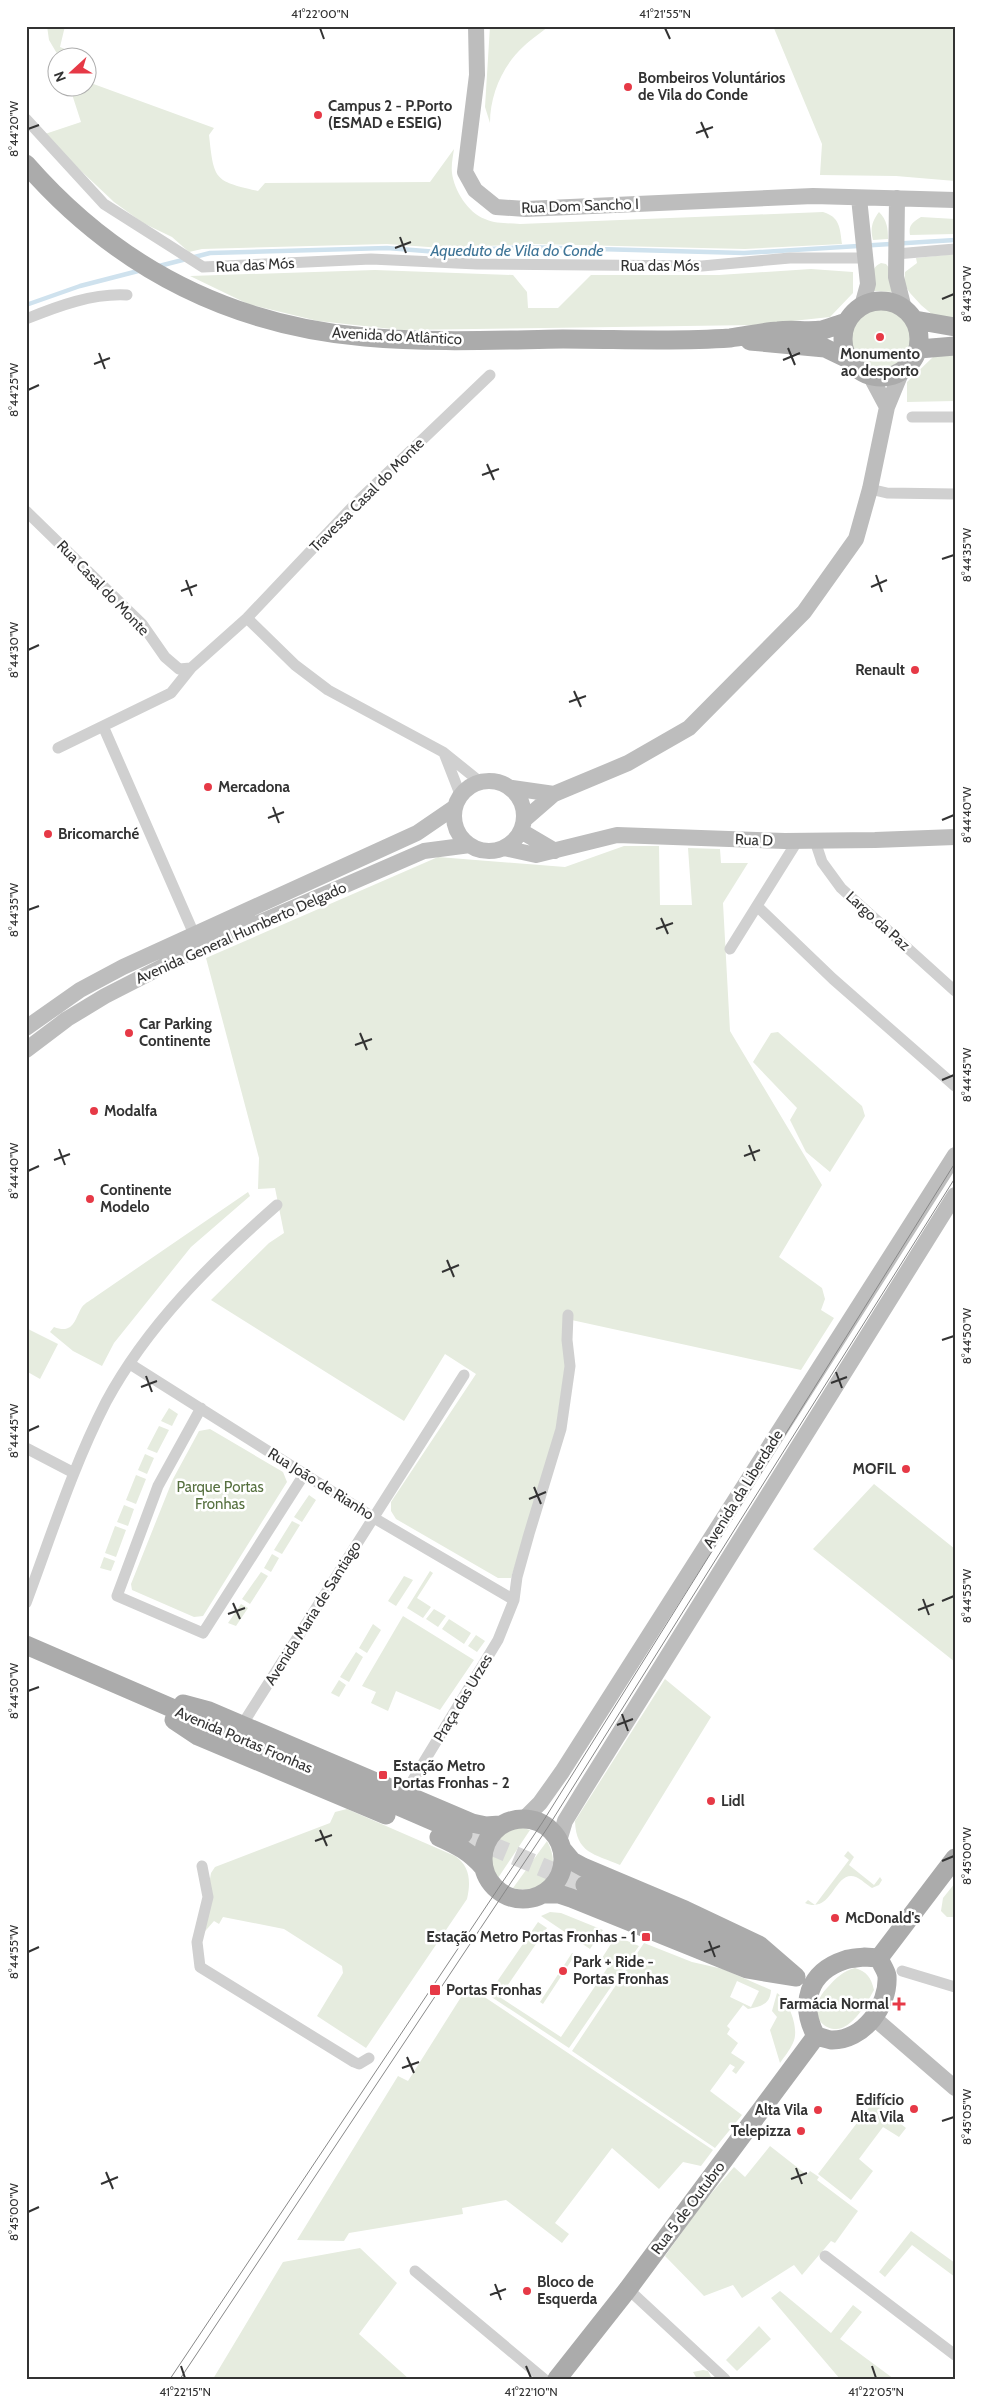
<svg xmlns="http://www.w3.org/2000/svg" width="981" height="2405" viewBox="0 0 981 2405" font-family="Cabin,sans-serif">
<style>
.green{fill:#e6ecdf;fill-rule:evenodd}
.lines{fill:none;stroke-linecap:round;stroke-linejoin:round}
.stream{stroke:#cfe2ee;stroke-width:4.5}
.primary-tunnel{stroke:#d6d6d6;stroke-width:19;stroke-dasharray:19 9;stroke-linecap:butt}
.street{stroke:#d0d0d0;stroke-width:11}
.secondary{stroke:#bdbdbd;stroke-width:16}
.primary{stroke:#ababab;stroke-width:19}
.tram{stroke:#888;stroke-width:1}
.ticks{fill:none;stroke:#333;stroke-width:2}
.poi-dot{fill:#e63946;stroke:#fff;stroke-width:2}
.labels{text-anchor:middle;dominant-baseline:central;stroke-width:5;stroke-linejoin:round;paint-order:stroke}
.poi-label{font-size:15px;font-weight:bold;fill:#333;stroke:#fff;text-anchor:start}
.street-label{font-size:15px;fill:#333;stroke:#fff}
.park-label{font-size:15px;fill:#56703f;stroke:#fff}
.water-label{font-size:16px;font-style:italic;fill:#3f7597;stroke:#fff}
.neatline{fill:none;stroke:#333;stroke-width:2}
.ticks-label{font-size:12px;text-anchor:middle;fill:#333}
</style>
<rect width="100%" height="100%" fill="#fff"/>
<path class="green" d="M47,26H65L60,47L67,50L66,55L71,57H59L49,40Z
M490,26H549C541,33 531,39 524,46C503,65 490,94 490,123L485,107Z
M773,26H955V181L896,176L820,175L822,144Z
M88,82L214,128L209,135C214,180 214,181 258,191L265,183L430,182L454,149C453,156 451,165 452,173C454,190 468,213 485,219C496,224 508,223 520,224L823,212C840,217 840,228 842,244L745,249L533,244L442,248L387,244L202,249L189,252L172,237L143,223L114,202L61,152L45,134L81,122L70,88H88Z
M879,212C887,220 888,228 888,239L873,240C870,229 872,221 879,212Z
M921,217L955,219V234L910,235C908,225 913,222 921,217Z
M955,254V318L934,316L921,305L910,293L904,284L905,272L917,263L916,258Z
M881,263L886,264L890,269L894,292L874,291C873,280 869,268 881,263Z
M811,269L853,272V293L830,317L756,325L401,330L318,321L248,304L190,276L375,270L513,275L527,292L528,308H558L591,275H719Z
M851 338a31 31 0 1 1 62 0a31 31 0 1 1-62 0Z
M955,354V401L907,402V382L933,357Z
M624,846H659L660,905H692L688,848L720,849L721,863H748L723,903L730,1031L822,1185L779,1257L822,1288L825,1299L821,1310L834,1318L801,1370L567,1319L563,1414L511,1578H498L396,1519L391,1511V1502L476,1374L445,1354L404,1421L211,1300L269,1243L284,1233L275,1188L258,1189L259,1158L206,958L438,857L565,867Z
M778,1032L862,1106L865,1116L830,1172L806,1152L790,1120L797,1108L753,1062L771,1033Z
M248,1192L250,1196L191,1247L114,1343L102,1366L73,1351L50,1332L54,1327C74,1335 75,1318 82,1307C85,1303 91,1300 95,1297Z
M26,1328L58,1344L40,1379L26,1371Z
M169,1408L178,1414L172,1426L161,1421Z
M159,1426L169,1430L157,1453L147,1449Z
M210,1429L283,1472L287,1482L203,1616L194,1617L132,1590L131,1584L173,1479L199,1431Z
M145,1454L154,1458L147,1474L138,1470Z
M136,1475L146,1479L136,1504L126,1500Z
M874,1484L955,1549V1662L813,1549Z
M309,1495L316,1500L302,1522L294,1517Z
M124,1505L134,1509L128,1526L117,1522Z
M292,1521L300,1525L282,1554L274,1550Z
M115,1526L126,1530L116,1557L105,1553Z
M272,1554L279,1558L271,1572L264,1568Z
M104,1557L115,1561L111,1571L100,1568Z
M430,1571L433,1573L417,1598L431,1607L423,1618L407,1608Z
M261,1572L268,1576L250,1604L242,1599Z
M404,1576L413,1580L396,1606L388,1601Z
M241,1604L248,1608L236,1626L228,1623Z
M434,1609L446,1616L438,1627L426,1619Z
M403,1616L474,1660L440,1710L396,1691L388,1711L371,1703L376,1692L362,1686Z
M449,1619L471,1633L464,1644L442,1629Z
M373,1624L381,1630L367,1653L359,1648Z
M476,1635L485,1641L477,1652L468,1646Z
M356,1652L363,1657L349,1682L340,1677Z
M665,1679L711,1717L620,1865C594,1854 576,1853 575,1821Z
M339,1680L346,1685L339,1697L331,1693Z
M347,1809L455,1856C470,1866 471,1882 467,1899L366,2048L317,2016L343,1973L342,1966L284,1929L223,1917L219,1924L214,1921L200,1937L211,1873L215,1867L330,1823L335,1812Z
M520,1827L530,1830L498,1878C482,1853 493,1835 520,1827Z
M547,1841C563,1869 545,1896 513,1888Z
M848,1851L854,1857L849,1865L874,1885L880,1877L882,1880L879,1885L872,1888C867,1885 861,1879 856,1877C834,1869 833,1915 805,1903L808,1900L815,1905L849,1860L844,1856Z
M955,1883V1917H947L941,1911L943,1898Z
M550,1912L561,1913L603,1930L590,1949L541,1916Z
M538,1922L547,1928L503,1992L494,1986Z
M616,1936L639,1946L569,2048L490,1996L492,1992L561,2037L610,1964L602,1958Z
M644,1943L692,1962L723,1969L771,1990C770,2005 761,2006 748,2009L743,2005L727,2026L730,2029L727,2034L738,2043L731,2053L745,2062L736,2074L732,2071L735,2067L730,2064L710,2091L742,2115L715,2148L572,2051ZM737,1981L759,1991L751,2007L730,1997Z
M572,1953L575,1955L543,2004L540,2002Z
M855,1968C867,1972 871,1977 874,1990C867,2003 857,2021 842,2028C827,2033 812,2018 817,2004C819,1998 823,1992 827,1988C836,1978 843,1971 855,1968Z
M468,1986L713,2150L701,2166L683,2162L659,2189L612,2148L555,2223L569,2234L562,2243L506,2200L462,2208L463,2214L349,2233L344,2241L297,2240L398,2076L408,2081Z
M777,1993C789,2001 800,2029 793,2043C790,2050 784,2057 780,2063L770,2030L777,2017L772,2011Z
M873,2102L906,2128L899,2137L883,2127L859,2159L873,2171L851,2200L818,2174Z
M770,2146L807,2175L810,2171L819,2177L817,2180L858,2211L835,2243L831,2241L802,2275L794,2265L742,2298L733,2285L704,2296L665,2256L703,2203L734,2167L745,2177Z
M911,2231L955,2263V2277L912,2245L885,2277L879,2272Z
M360,2248L397,2283L359,2334L409,2379H213L283,2262Z
M780,2291L831,2333L853,2305L862,2312L840,2339L894,2379H840L771,2298Z
M759,2326L771,2339L737,2371L726,2360Z
M703,2370L708,2371L712,2379H697L693,2372Z"/>
<g class="lines">
<path class="stream" d="M159,266L210,253L387,248L438,252L524,247L744,253L955,240
M26,305L80,286L142,270"/>
<path class="primary-tunnel" d="M463,1834L585,1885"/>
<path class="street" d="M26,119L104,204L203,267L371,259L477,264L702,266L790,258H865
M896,254L955,249
M26,319C58,306 93,293 127,295
M912,417H955
M870,489L887,493L955,494
M26,511L142,624L165,657L179,669L191,668L247,618L357,502L490,375
M247,618L295,665L328,690L443,752L479,781
M103,726L194,934
M58,748L171,693L191,668
M444,753L460,794
M815,841L822,862L841,888L955,991
M758,907L833,979L955,1086
M730,949L798,840
M130,1364L374,1518L514,1600
M201,1408L158,1486L117,1596L203,1633L305,1473
M26,1448L74,1473
M26,1603C51,1536 73,1466 106,1402C148,1324 211,1263 277,1205
M242,1725L464,1375
M405,1793L498,1640L514,1600L517,1577L529,1534L561,1429L570,1366L567,1340L568,1315
M202,1866L208,1897L197,1942L200,1967L354,2062L359,2064L369,2058
M902,1971L955,1987
M825,2256L955,2355
M415,2271L544,2379
M628,2289L725,2379"/>
<path class="secondary" d="M476,26L477,75L465,172L475,190L496,207L526,209L813,196L955,200
M859,198L868,284L862,306
M897,198L896,277L904,309
M871,377L887,407
M454 816a35 35 0 1 1 70 0a35 35 0 1 1-70 0Z
M512,788L554,794
M524,820L554,794L628,763L689,728L804,612L856,539L870,489L887,407L901,373
M521,831L555,851
M504,848L536,855L617,835L785,841L875,840L955,837
M26,1028L80,990L123,967L417,833L455,807
M26,1050L67,1019L105,996L187,954L424,851L470,845
M525,1818L540,1803L562,1772L955,1155
M559,1841L565,1821L584,1790L955,1195
M874,2018L955,2088"/>
<path class="primary" d="M26,164C116,267 229,325 365,337C431,343 497,340 563,339C618,339 675,342 730,338C746,336 762,332 778,331C792,329 807,332 822,330C831,328 838,324 847,322
M843 339a38 38 0 1 1 76 0a38 38 0 1 1-76 0Z
M915,320L955,327
M750,341L825,348L848,359
M919,349L955,346
M26,1645L463,1834
M183,1704L209,1711L472,1823L486,1826L500,1825
M174,1720L198,1736L386,1815
M483 1859a40 40 0 1 1 80 0a40 40 0 1 1-80 0Z
M439,1837C457,1845 470,1852 483,1867
M562,1849L572,1861L583,1867L685,1910L759,1945L796,1977
M585,1885L774,1967
M543,1894H559L571,1898L747,1969L795,1977
M864,1957L879,1958C881,1964 886,1970 887,1976C889,2006 863,2041 831,2040C826,2039 821,2037 816,2036C799,2004 808,1972 845,1960C851,1958 858,1958 864,1957Z
M879,1958L955,1858
M557,2379L628,2289L816,2036"/>
<path class="tram" d="M170,2379L542,1823L955,1163
M180,2379L548,1827L955,1178"/>
</g>
<path class="ticks" d="M320,28L324,39M665,28L670,39M701,122L708,138M28,129L39,125M696,133L713,127M400,237L406,253M395,248L411,242M942,299L954,294M788,348L795,365M99,353L105,369M783,360L800,353M94,364L110,358M28,390L39,385M487,464L494,480M482,475L499,469M942,559L954,555M876,575L882,592M186,580L192,596M871,587L887,580M181,591L197,585M28,650L39,645M574,691L581,707M569,702L586,696M273,807L279,823M268,818L284,812M942,820L954,815M28,910L39,906M661,918L668,934M656,929L673,923M360,1033L367,1050M355,1045L372,1039M942,1080L954,1075M749,1145L755,1161M59,1149L65,1165M744,1156L760,1150M54,1160L70,1154M28,1171L39,1166M447,1260L454,1277M442,1272L459,1265M942,1340L954,1336M836,1372L842,1388M146,1376L152,1392M831,1383L847,1377M141,1387L157,1381M28,1431L39,1426M534,1487L541,1504M529,1499L546,1492M923,1599L929,1615M942,1601L954,1596M233,1603L240,1619M918,1610L934,1604M228,1614L245,1608M28,1691L39,1687M622,1714L628,1731M617,1725L633,1719M320,1830L327,1846M315,1841L332,1835M942,1861L954,1856M709,1941L715,1957M28,1952L39,1947M704,1952L720,1946M407,2057L414,2073M402,2068L419,2062M942,2121L954,2117M796,2168L802,2184M106,2172L113,2189M791,2179L807,2173M101,2184L118,2177M28,2212L39,2207M495,2284L501,2300M490,2295L506,2289M181,2366L185,2378M526,2366L531,2378M872,2366L876,2378"/>
<g class="poi-dot">
<circle cx="628" cy="87" r="5"/>
<circle cx="318" cy="115" r="5"/>
<circle cx="880" cy="337" r="5"/>
<circle cx="915" cy="670" r="5"/>
<circle cx="208" cy="787" r="5"/>
<circle cx="48" cy="834" r="5"/>
<circle cx="129" cy="1033" r="5"/>
<circle cx="94" cy="1111" r="5"/>
<circle cx="90" cy="1199" r="5"/>
<circle cx="906" cy="1469" r="5"/>
<rect x="378" y="1770" width="10" height="10" rx="2.5"/>
<circle cx="711" cy="1801" r="5"/>
<circle cx="835" cy="1918" r="5"/>
<rect x="641" y="1932" width="10" height="10" rx="2.5"/>
<circle cx="563" cy="1971" r="5"/>
<rect x="429" y="1984" width="12" height="12" rx="2.5"/>
<path d="M896.5 1996.5h5v5h5v5h-5v5h-5v-5h-5v-5h5z"/>
<circle cx="914" cy="2109" r="5"/>
<circle cx="818" cy="2110" r="5"/>
<circle cx="801" cy="2131" r="5"/>
<circle cx="527" cy="2291" r="5"/>
</g>
<g class="labels">
<g class="poi-label">
<text x="638" y="78">Bombeiros Voluntários<tspan x="638" dy="17">de Vila do Conde</tspan></text>
<text x="328" y="106">Campus 2 - P.Porto<tspan x="328" dy="17">(ESMAD e ESEIG)</tspan></text>
<text x="880" y="354" text-anchor="middle">Monumento<tspan x="880" dy="17">ao desporto</tspan></text>
<text x="905" y="670" text-anchor="end">Renault</text>
<text x="218" y="787">Mercadona</text>
<text x="58" y="834">Bricomarché</text>
<text x="139" y="1024">Car Parking<tspan x="139" dy="17">Continente</tspan></text>
<text x="104" y="1111">Modalfa</text>
<text x="100" y="1190">Continente<tspan x="100" dy="17">Modelo</tspan></text>
<text x="896" y="1469" text-anchor="end">MOFIL</text>
<text x="393" y="1766">Estação Metro<tspan x="393" dy="17">Portas Fronhas - 2</tspan></text>
<text x="721" y="1801">Lidl</text>
<text x="845" y="1918">McDonald's</text>
<text x="636" y="1937" text-anchor="end">Estação Metro Portas Fronhas - 1</text>
<text x="573" y="1962">Park + Ride -<tspan x="573" dy="17">Portas Fronhas</tspan></text>
<text x="446" y="1990">Portas Fronhas</text>
<text x="889" y="2004" text-anchor="end">Farmácia Normal</text>
<text x="904" y="2100" text-anchor="end">Edifício<tspan x="904" dy="17">Alta Vila</tspan></text>
<text x="808" y="2110" text-anchor="end">Alta Vila</text>
<text x="791" y="2131" text-anchor="end">Telepizza</text>
<text x="537" y="2282">Bloco de<tspan x="537" dy="17">Esquerda</tspan></text>
</g>
<g class="street-label">
<text transform="translate(580 206) rotate(-2)">Rua Dom Sancho I</text>
<text transform="translate(255 265) rotate(-3)">Rua das Mós</text>
<text x="660" y="266">Rua das Mós</text>
<text transform="translate(397 336) rotate(3)">Avenida do Atlântico</text>
<text transform="translate(367 495) rotate(-45)">Travessa Casal do Monte</text>
<text transform="translate(103 588) rotate(46)">Rua Casal do Monte</text>
<text transform="translate(754 840) rotate(2)">Rua D</text>
<text transform="translate(878 921) rotate(42)">Largo da Paz</text>
<text transform="translate(241 933) rotate(-24)">Avenida General Humberto Delgado</text>
<text transform="translate(321 1484) rotate(32)">Rua João de Rianho</text>
<text transform="translate(743 1489) rotate(-58)">Avenida da Liberdade</text>
<text transform="translate(313 1613) rotate(-58)">Avenida Maria de Santiago</text>
<text transform="translate(463 1698) rotate(-59)">Praça das Urzes</text>
<text transform="translate(244 1740) rotate(23)">Avenida Portas Fronhas</text>
<text transform="translate(688 2208) rotate(-53)">Rua 5 de Outubro</text>
</g>
<g class="park-label">
<text x="220" y="1487">Parque Portas<tspan x="220" dy="17">Fronhas</tspan></text>
</g>
<g class="water-label">
<text x="517" y="250">Aqueduto de Vila do Conde</text>
</g>
</g>
<rect width="981" height="2405" fill="none" stroke="#ffffff" stroke-width="55"/>
<g transform="translate(72 72) rotate(249)"><circle r="24" fill="#ffffff" stroke="#adadad"/>
<path d="M0-4L9 19L0 12L-9 19Z" fill="#e63946"/>
<text y="-8" font-size="14" font-weight="bold" text-anchor="middle" fill="#333333">N</text>
</g>
<rect x="28" y="28" width="926" height="2350" class="neatline"/>
<g class="ticks-label">
<text x="320" y="18">41°22'00"N</text>
<text x="665" y="18">41°21'55"N</text>
<text transform="translate(14 129) rotate(-90)" y="4">8°44'20"W</text>
<text transform="translate(967 294) rotate(-90)" y="4">8°44'30"W</text>
<text transform="translate(14 390) rotate(-90)" y="4">8°44'25"W</text>
<text transform="translate(967 555) rotate(-90)" y="4">8°44'35"W</text>
<text transform="translate(14 650) rotate(-90)" y="4">8°44'30"W</text>
<text transform="translate(967 815) rotate(-90)" y="4">8°44'40"W</text>
<text transform="translate(14 910) rotate(-90)" y="4">8°44'35"W</text>
<text transform="translate(967 1075) rotate(-90)" y="4">8°44'45"W</text>
<text transform="translate(14 1171) rotate(-90)" y="4">8°44'40"W</text>
<text transform="translate(967 1336) rotate(-90)" y="4">8°44'50"W</text>
<text transform="translate(14 1431) rotate(-90)" y="4">8°44'45"W</text>
<text transform="translate(967 1596) rotate(-90)" y="4">8°44'55"W</text>
<text transform="translate(14 1691) rotate(-90)" y="4">8°44'50"W</text>
<text transform="translate(967 1856) rotate(-90)" y="4">8°45'00"W</text>
<text transform="translate(14 1952) rotate(-90)" y="4">8°44'55"W</text>
<text transform="translate(967 2117) rotate(-90)" y="4">8°45'05"W</text>
<text transform="translate(14 2212) rotate(-90)" y="4">8°45'00"W</text>
<text x="185" y="2396">41°22'15"N</text>
<text x="531" y="2396">41°22'10"N</text>
<text x="876" y="2396">41°22'05"N</text>
</g>
</svg>
